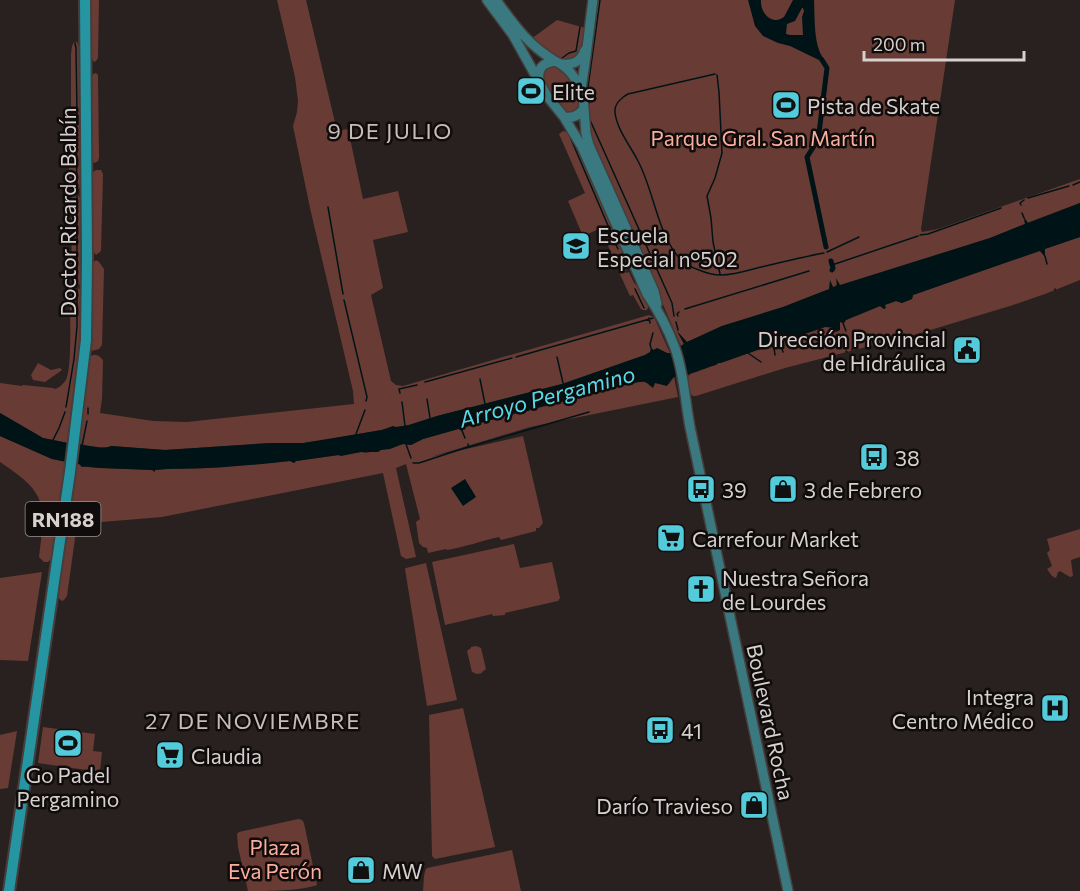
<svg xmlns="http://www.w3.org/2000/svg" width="1080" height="891" viewBox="0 0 1080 891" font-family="Commissioner,sans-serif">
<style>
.green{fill:#683c34}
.water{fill:#001418;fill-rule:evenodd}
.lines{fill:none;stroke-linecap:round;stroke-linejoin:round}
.stream{stroke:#001418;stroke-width:1.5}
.canal{stroke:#001418;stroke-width:5}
.major-casing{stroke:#453e3c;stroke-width:12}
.highway-casing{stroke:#453e3c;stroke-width:14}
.major{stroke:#3a7980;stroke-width:9}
.highway{stroke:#2695a2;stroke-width:10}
.labels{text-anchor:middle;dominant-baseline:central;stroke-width:5;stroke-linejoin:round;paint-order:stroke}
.shield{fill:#0f0c0b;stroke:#9a9594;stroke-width:1.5}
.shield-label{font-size:20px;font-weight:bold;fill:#d6d0cf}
.poi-label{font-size:21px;fill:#d6d0cf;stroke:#0f0c0b;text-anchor:start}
.park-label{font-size:21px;fill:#fbae9e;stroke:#0f0c0b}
.street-label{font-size:21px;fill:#d6d0cf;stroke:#0f0c0b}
.neighbourhood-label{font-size:22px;letter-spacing:1.5px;fill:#c7bcba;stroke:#0f0c0b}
.water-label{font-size:22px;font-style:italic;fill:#53dbec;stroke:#0f0c0b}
</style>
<rect width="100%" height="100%" fill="#29211f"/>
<path class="green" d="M90,0H99L98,58L96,61L94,62L91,58Z
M277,0H306L337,131L348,129L363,199L398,191L408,232L373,240L383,288L371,295L391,381L396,385L403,386L649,315L654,317L670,353H667L657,348L645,355L562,384L437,416L409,425L325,440L303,443H271L165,450L111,446C103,450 87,445 77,444L89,358C94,352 99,355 103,360L102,399L100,413L153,421L187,422L354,404L353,391L310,208L293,126L297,112L298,101L295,77Z
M596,0H955L921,229L922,232L938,229L1080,179V203L1027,223L1024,218L1025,224L990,238L840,286L837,282L836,286L833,287L830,281V289L783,307L722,326L687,342L678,333L684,344L681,346L651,277L644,255L638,248L590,140L588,107L591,102L597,99L595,94L589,93L584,88Z
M557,20L585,28L582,47L575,59L564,61L552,55L531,39Z
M74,42H77L80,49L81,111L80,114L76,117L73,114L71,108V54L72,46Z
M552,64C572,75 576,84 580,105L577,112L567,113C556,104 541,85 542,71Z
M96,73L98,75L99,158L98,161L95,163L92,161L91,158V81L93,74Z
M76,122L80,127L81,185L79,188L75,190L71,189L68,183L72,126L73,123Z
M563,131L570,133L575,138L623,246L622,254L614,259L599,226V229L583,236L568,201L585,193L559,134Z
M96,170H101L103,174L101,251L96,255L92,250L91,176L93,172Z
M76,195L79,196L81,200L82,279L80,284L77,285L74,282L72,277L71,199L72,196Z
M1080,237V280L1045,294L1010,306L907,337L904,335L895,338L893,340L785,368L696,396H693L690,393L688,376L693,372L766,347H773L779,343L782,346L781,342L783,341L825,327L832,328L835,331L840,322L844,323L846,320L880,306L884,309V305L896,301L902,303L912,299L913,295L1040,250L1045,256L1044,249Z
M96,260L99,262L104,269L102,345L99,349L91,351L90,348L92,264Z
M626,266L628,269L625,271L626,273L629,272L634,283L641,289L649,305L647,310H643L641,309L633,295L630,296L618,270Z
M76,288L80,289L82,293L81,343L76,395L68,443L43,438L0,413V383L22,386L23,385L53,388L55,389C59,388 63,384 66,380C72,369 70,317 70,302L71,293Z
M38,363L51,370L60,368L62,370L45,382L33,380L31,375Z
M674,377L678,397L530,427L431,457L523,436L543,523L539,528H536V531L501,540L499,537C481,541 465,547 447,550L446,549L428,553L427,548L423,547L419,543L416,522L420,519L406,464L396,468L416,557L406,559L401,556L383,473L162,517L77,524L67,596L64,600L62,601L57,597L76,464H79L83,467L85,465L101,468L153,470L165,469L209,468L237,465H247L290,461L294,463L296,461L361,452L366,453L403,444L411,445L423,439L472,425L558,403L629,384L642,381L647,383L653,387L655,383L669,384Z
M0,436L52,459L67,462L53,557L48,562H44L39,557C46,503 47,493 0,462Z
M1080,529V557L1071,560L1073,576L1070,577L1060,571L1058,572L1056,578L1052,576L1047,569L1052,566L1047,553L1050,550L1047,539Z
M514,544L520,568L552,562L560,598L558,601L505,613V615L493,616L492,614L445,625L432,562Z
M426,563L457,700L427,706L405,569L406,568Z
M42,572L28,661L0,660V578Z
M476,646L481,648L486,669L482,672V673L477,674L472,672L467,651L471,648V647Z
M463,708L495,847L435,859L432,856L429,715Z
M43,727L95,734L93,751L102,752L100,772L38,763Z
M17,731L8,788L0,789V735Z
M298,819L302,820L304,823L317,885C301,891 267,891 248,891L238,847L237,834L239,832Z
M512,850L521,891H423C424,884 423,872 427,868Z"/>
<path class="water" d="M748,0H761C760,13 772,26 784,17L793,0H814C815,16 813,46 824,59L821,61L790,46L778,43L763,36L755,26ZM802,8H803L804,11L802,17L803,35H790L786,34L787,24L795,21Z
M1080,203V237L1045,249V257L1040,251L913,295L912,299L902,303L896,301L885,305L886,308L884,309L880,306L846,320L844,323L840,322V330L836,332L832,327H825L784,341L782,343L781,346L779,343L774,346V348L772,346L766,347L721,363H718L716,365C702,369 689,376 674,377L670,381L667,386L655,383L653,388C650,386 648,383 645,382C637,380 592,395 581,398L580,397L531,409L529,411H522L423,439L411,445L403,444L390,449L381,450L378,452H361L341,456L338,455L296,461L294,463L290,461C262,464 235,467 207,468C190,469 172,468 155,470V472L152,470C135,469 118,469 101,468C94,468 88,466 82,467L79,464H76L77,444C87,445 103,450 111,446L165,450L271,443H303L382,430L393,426L396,427L409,425L437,416L562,384L645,355L650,352L651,348L654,350L657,348L667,353H670L684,344L677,331L687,342L722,326L783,307L829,289L830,280L833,287H834L837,285L836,278L840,285L990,238L1025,224L1024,217L1028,223Z
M0,413L43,438L68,443L67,462L52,459L0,436Z
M465,479L476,497L463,506L451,488Z"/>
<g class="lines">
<path class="stream" d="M75,43L76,48L77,114
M562,58L569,53L576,51L580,27
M715,74L628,94C622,97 614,104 615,112C616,128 631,147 638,161C653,189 657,229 676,254C682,262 690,267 699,270C706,273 713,275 721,275C733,275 746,271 757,268C779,263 802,257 824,253
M717,75L719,92L722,153L715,178L707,196L711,218L713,242L720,274
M588,87L600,0
M590,120L672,303L674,316
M76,123L77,189
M571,139L618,249
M1073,185L1080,182
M77,196V284
M1028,198L1069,186
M1021,205L1020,203L1024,200
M328,207L343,294
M1022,213L1024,218
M920,235L928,234L1001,208
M827,252L859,237
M1045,256L1047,264
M832,265L918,236
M833,268V270
M635,289L644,308
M1055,289V290
M344,300L367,397L366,401
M685,309L809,271
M678,316L677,314L679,312
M649,318L650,323
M676,322L678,330
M843,323L846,331
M781,346L783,352
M651,348L650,344L653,333
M774,348L775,355
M852,349V350
M846,351L847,352
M748,353L761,362
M516,357L653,318
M557,357L563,383
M480,379L485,404
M425,382L512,358
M400,393L399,389L417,385
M427,399L430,418
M402,402L405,426
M66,407L74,359L77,326V289
M88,414V408
M461,428L465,438
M356,434L365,410
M52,442L59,428L65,412
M406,444L411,458
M468,444L469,447L589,412
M82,446L87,421
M413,463H419L468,447"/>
<path class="canal" d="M822,60L827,68L819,133L816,143L807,157L826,247
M831,261L833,268L832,270"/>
<g class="major-casing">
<path id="major" d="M487,0L513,35L547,96L564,117L582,147L647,294C658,310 668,329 675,348C684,373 685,401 690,427L788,891
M496,0C515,26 527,44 555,61
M563,64C574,65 581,61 585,50
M539,80C537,67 544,63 555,61C573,69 584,89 584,109C578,116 573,118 564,117
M581,89C586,60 589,30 593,0
M584,109L586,134L589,145L654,291L657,304"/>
</g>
<g class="highway-casing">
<path id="highway" d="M9,891L70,472L86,340L87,258L85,0"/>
</g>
<use href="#major" class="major"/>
<use href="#highway" class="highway"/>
</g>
<defs>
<g id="stadium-square" transform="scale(1.5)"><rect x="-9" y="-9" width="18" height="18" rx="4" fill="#53cbda" stroke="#0f0c0b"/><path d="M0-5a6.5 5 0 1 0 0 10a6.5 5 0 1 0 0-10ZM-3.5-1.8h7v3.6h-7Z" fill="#111"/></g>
<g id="school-square" transform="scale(1.5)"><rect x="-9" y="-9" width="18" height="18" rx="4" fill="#53cbda" stroke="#0f0c0b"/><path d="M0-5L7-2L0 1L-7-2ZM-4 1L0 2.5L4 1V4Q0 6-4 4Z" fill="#111"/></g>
<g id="civic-square" transform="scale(1.5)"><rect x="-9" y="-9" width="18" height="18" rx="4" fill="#53cbda" stroke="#0f0c0b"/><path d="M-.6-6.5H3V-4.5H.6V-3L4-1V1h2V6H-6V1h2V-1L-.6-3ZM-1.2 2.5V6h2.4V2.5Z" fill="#111"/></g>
<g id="bus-square" transform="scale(1.5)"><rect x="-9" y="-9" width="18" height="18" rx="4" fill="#53cbda" stroke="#0f0c0b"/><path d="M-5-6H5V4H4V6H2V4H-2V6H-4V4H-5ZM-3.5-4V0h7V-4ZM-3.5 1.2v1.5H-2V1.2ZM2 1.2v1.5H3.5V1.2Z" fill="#111"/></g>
<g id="shop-square" transform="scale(1.5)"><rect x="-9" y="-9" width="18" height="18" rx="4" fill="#53cbda" stroke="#0f0c0b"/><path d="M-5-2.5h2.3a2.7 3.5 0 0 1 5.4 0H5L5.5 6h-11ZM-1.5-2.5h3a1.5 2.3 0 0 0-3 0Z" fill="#111"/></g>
<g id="supermarket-square" transform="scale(1.5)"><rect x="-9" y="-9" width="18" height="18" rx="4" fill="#53cbda" stroke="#0f0c0b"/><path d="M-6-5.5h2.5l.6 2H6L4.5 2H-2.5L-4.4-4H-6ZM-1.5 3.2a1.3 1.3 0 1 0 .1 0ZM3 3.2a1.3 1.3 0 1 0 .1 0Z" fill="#111"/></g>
<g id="church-square" transform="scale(1.5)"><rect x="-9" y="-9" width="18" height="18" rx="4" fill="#53cbda" stroke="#0f0c0b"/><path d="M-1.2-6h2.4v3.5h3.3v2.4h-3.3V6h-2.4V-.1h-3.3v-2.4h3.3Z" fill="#111"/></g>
<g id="hospital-square" transform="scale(1.5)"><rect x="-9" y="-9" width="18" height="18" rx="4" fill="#53cbda" stroke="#0f0c0b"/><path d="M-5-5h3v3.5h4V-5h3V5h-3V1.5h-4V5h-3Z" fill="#111"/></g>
</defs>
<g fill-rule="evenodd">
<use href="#stadium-square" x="531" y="91"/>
<use href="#stadium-square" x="786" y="105"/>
<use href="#school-square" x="576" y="246"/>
<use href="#civic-square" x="967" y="350"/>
<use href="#bus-square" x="874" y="457"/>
<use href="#bus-square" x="701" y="489"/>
<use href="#shop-square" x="783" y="489"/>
<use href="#supermarket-square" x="671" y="538"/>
<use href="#church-square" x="701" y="589"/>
<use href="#hospital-square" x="1055" y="708"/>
<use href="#bus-square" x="660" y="730"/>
<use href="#stadium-square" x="68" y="743"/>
<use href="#supermarket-square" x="170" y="755"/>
<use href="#shop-square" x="754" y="805"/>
<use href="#shop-square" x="361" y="870"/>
</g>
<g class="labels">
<rect class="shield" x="25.5" y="502" width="75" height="34" rx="4.5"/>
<g class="shield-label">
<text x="63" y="519">RN188</text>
</g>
<g class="poi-label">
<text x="552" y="91">Elite</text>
<text x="807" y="105">Pista de Skate</text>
<text x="597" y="234">Escuela<tspan x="597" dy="24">Especial n°502</tspan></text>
<text x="946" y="338" text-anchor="end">Dirección Provincial<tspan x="946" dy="24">de Hidráulica</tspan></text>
<text x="895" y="457">38</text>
<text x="722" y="489">39</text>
<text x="804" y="489">3 de Febrero</text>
<text x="692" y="538">Carrefour Market</text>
<text x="722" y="577">Nuestra Señora<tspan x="722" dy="24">de Lourdes</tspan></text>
<text x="1034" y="696" text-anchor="end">Integra<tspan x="1034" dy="24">Centro Médico</tspan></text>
<text x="681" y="730">41</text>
<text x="191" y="755">Claudia</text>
<text x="68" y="774" text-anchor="middle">Go Padel<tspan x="68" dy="24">Pergamino</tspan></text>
<text x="733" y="805" text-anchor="end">Darío Travieso</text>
<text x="382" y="870">MW</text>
</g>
<g class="park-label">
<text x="763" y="137">Parque Gral. San Martín</text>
<text x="275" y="846">Plaza<tspan x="275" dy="24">Eva Perón</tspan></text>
</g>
<g class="street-label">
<text transform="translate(67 212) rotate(-90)">Doctor Ricardo Balbín</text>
<text transform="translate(771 722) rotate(78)">Boulevard Rocha</text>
</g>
<g class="neighbourhood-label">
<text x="390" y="130">9 DE JULIO</text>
<text x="253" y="720">27 DE NOVIEMBRE</text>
</g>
<g class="water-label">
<text transform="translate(547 396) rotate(-15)">Arroyo Pergamino</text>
</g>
</g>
<path d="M864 51v9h160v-9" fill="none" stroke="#d6d0cf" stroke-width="3"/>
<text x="873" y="51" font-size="18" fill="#d6d0cf" stroke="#0f0c0b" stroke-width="4.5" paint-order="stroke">200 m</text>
</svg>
